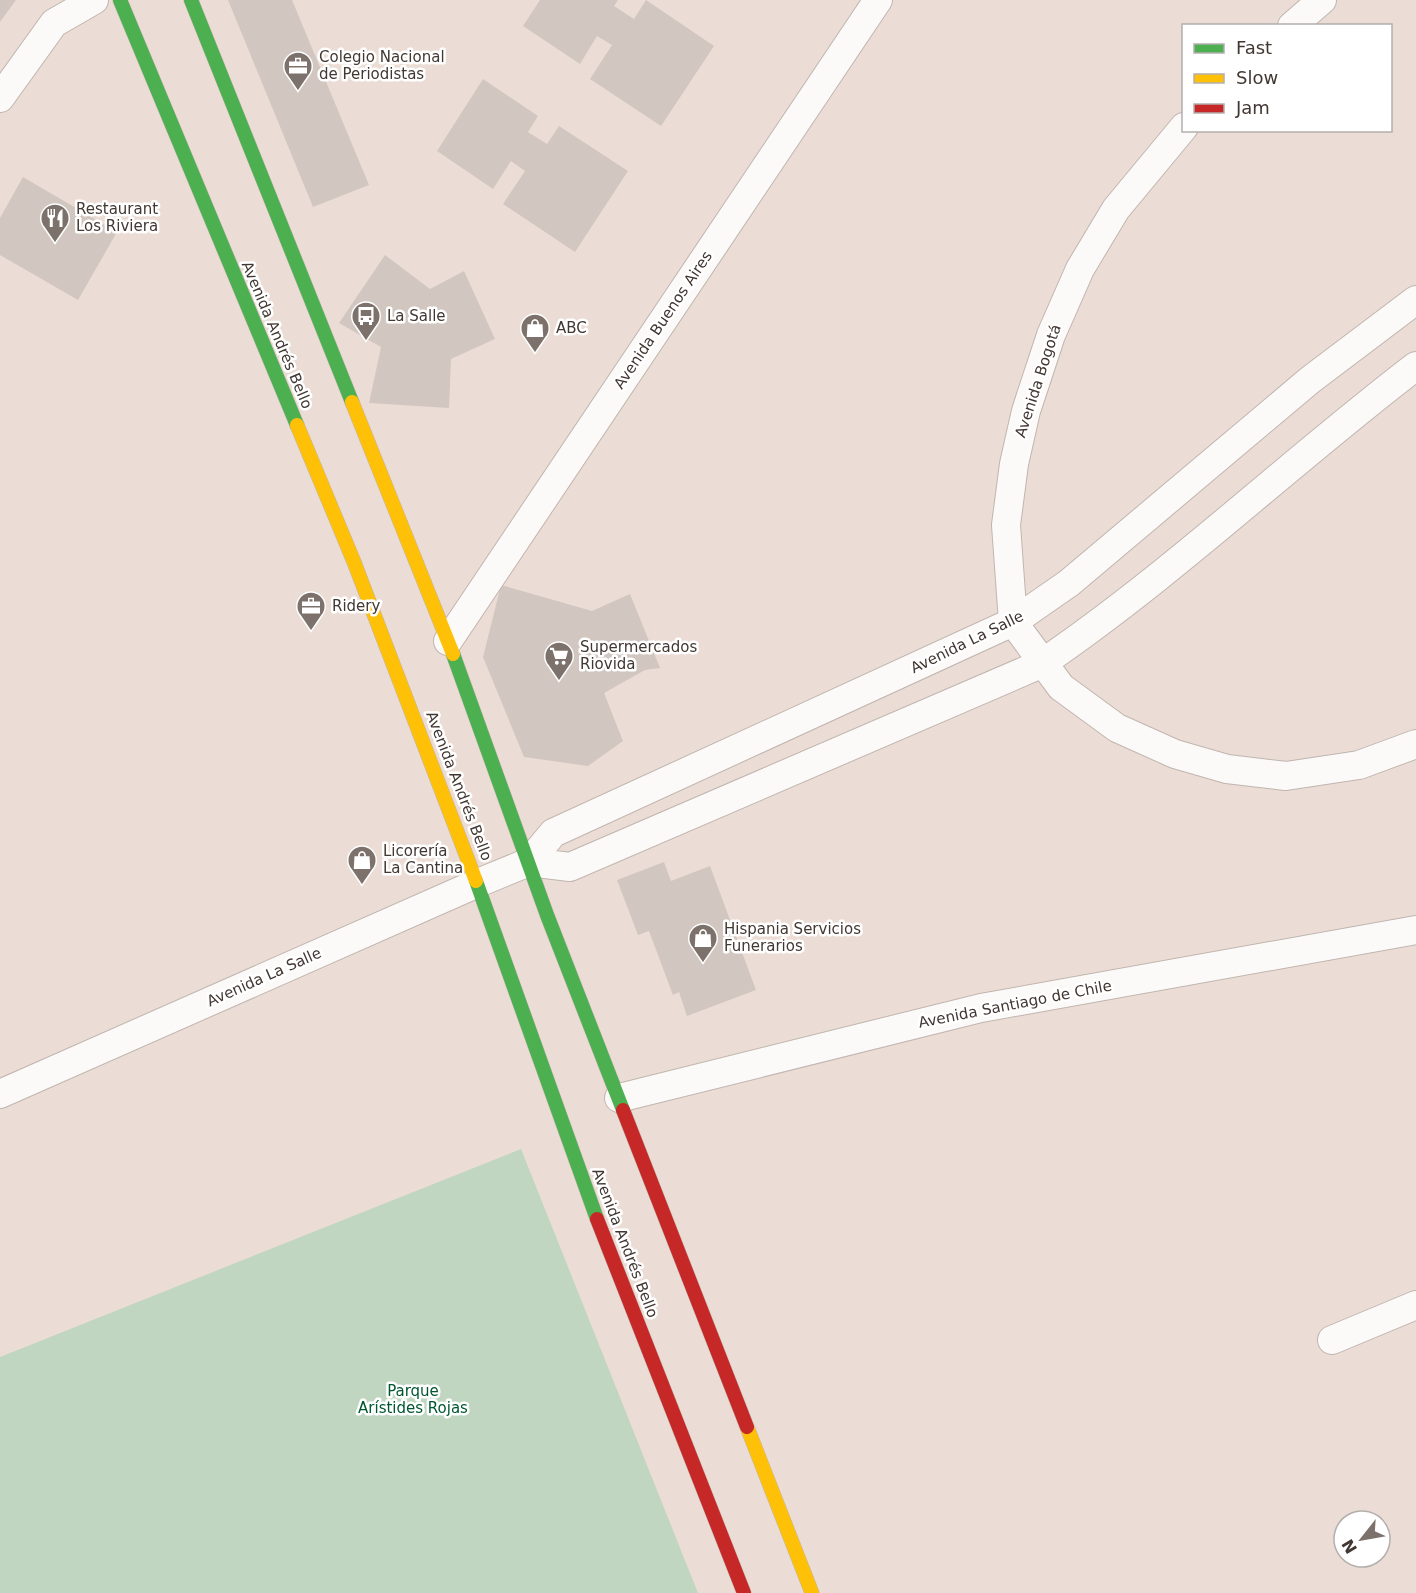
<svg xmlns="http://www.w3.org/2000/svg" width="1416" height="1593" viewBox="0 0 1416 1593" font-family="'DejaVu Sans',sans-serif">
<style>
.green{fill:#c0d6c0}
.building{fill:#d1c6c0}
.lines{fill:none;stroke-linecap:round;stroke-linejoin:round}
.street-casing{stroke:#c0b5af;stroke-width:30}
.fast-casing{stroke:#c0b5af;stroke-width:15}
.slow-casing{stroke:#c0b5af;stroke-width:15}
.jam-casing{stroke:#c0b5af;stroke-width:15}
.street{stroke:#fcfaf9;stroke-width:28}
.fast{stroke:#4caf50;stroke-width:14}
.slow{stroke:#ffc107;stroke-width:14}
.jam{stroke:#c62828;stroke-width:14}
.labels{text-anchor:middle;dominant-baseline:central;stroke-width:5;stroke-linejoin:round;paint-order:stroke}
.poi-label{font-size:15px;fill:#423732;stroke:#fff;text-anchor:start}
.street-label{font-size:15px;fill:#423732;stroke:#fff}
.park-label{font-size:15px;fill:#00562f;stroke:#fff}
</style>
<rect width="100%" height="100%" fill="#ebddd5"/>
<path class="green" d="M521,1149L698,1593H0V1357Z"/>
<path class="building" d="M0,0H16L0,22Z
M228,0H292L369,185L313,207Z
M540,0H618L614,6L634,19L646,0L714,46L661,126L590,79L612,45L597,36L580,64L523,26Z
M483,79L538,116L528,132L547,144L559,126L628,171L575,252L503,204L525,171L511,161L493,189L437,151Z
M23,177L117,232L78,300L0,255V218Z
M385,255L430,289L464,271L495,339L451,359L449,408L369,403L381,347L339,323Z
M501,585L592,611L630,594L660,668L645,670L604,693L623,741L588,766L524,757L483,657Z
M664,862L671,881L710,866L756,990L687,1016L679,992L673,995L649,931L638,935L617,880Z"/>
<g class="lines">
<g class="street-casing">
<path id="street" d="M1292,26L1322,0
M0,98L54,23L94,0
M1184,127L1116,209L1080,269L1051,335L1026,411L1014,464L1006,525L1013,622L1061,687L1117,728L1175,754L1227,769L1286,776L1359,765L1416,744
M448,641L878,0
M529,862L553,833L1013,622L1069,583L1310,380L1416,300
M0,1094L478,883L529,862L570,867L1041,664C1173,574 1289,463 1416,366
M619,1098L981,1008L1416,930
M1332,1340L1416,1305"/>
</g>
<g class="fast-casing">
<path id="fast" d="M120,0L297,425
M191,0L352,402
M453,654L547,915L623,1110
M476,881L597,1219"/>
</g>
<g class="slow-casing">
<path id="slow" d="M352,402L453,654
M297,425L354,562L476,881
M747,1427L812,1593"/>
</g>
<g class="jam-casing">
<path id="jam" d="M623,1110L747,1427
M597,1219L744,1593"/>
</g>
<use href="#street" class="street"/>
<use href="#fast" class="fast"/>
<use href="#slow" class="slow"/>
<use href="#jam" class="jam"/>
</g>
<defs>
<g id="office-pin" transform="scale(1.5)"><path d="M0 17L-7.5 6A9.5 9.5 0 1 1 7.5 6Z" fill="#7d716b" stroke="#fff"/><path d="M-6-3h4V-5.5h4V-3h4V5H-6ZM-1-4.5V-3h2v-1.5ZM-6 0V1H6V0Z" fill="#fff"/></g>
<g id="restaurant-pin" transform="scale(1.5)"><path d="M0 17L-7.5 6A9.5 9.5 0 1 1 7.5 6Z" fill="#7d716b" stroke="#fff"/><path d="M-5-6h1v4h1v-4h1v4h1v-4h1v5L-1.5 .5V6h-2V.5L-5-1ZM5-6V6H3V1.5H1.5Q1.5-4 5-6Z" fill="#fff"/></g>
<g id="bus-pin" transform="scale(1.5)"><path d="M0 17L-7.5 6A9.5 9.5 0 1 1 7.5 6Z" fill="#7d716b" stroke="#fff"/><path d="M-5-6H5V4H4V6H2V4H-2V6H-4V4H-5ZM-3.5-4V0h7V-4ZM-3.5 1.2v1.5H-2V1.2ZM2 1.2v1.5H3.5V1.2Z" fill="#fff"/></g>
<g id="shop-pin" transform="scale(1.5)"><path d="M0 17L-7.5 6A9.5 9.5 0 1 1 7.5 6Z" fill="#7d716b" stroke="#fff"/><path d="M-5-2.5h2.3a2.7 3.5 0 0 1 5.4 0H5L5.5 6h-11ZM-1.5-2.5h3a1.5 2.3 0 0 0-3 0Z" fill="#fff"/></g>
<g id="supermarket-pin" transform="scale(1.5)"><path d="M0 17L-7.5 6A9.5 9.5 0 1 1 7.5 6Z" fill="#7d716b" stroke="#fff"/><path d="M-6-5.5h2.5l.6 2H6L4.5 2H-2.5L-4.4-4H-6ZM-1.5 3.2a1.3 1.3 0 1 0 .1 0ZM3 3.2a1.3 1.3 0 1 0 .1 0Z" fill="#fff"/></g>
</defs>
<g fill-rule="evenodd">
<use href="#office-pin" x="298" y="66"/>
<use href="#restaurant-pin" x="55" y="218"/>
<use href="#bus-pin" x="366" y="316"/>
<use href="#shop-pin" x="535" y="328"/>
<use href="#office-pin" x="311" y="606"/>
<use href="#supermarket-pin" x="559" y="656"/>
<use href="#shop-pin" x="362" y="860"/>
<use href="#shop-pin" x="703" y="938"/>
</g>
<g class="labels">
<g class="poi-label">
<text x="319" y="57">Colegio Nacional<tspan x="319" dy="17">de Periodistas</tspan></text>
<text x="76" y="209">Restaurant<tspan x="76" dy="17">Los Riviera</tspan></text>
<text x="387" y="316">La Salle</text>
<text x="556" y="328">ABC</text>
<text x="332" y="606">Ridery</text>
<text x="580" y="647">Supermercados<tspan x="580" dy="17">Riovida</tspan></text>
<text x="383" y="851">Licorería<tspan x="383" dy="17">La Cantina</tspan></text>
<text x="724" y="929">Hispania Servicios<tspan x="724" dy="17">Funerarios</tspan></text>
</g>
<g class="street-label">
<text transform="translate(663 320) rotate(-56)">Avenida Buenos Aires</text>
<text transform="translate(277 335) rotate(67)">Avenida Andrés Bello</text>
<text transform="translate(1038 381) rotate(-72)">Avenida Bogotá</text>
<text transform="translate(967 642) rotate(-26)">Avenida La Salle</text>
<text transform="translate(459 786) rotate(69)">Avenida Andrés Bello</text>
<text transform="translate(264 977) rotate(-24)">Avenida La Salle</text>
<text transform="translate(1015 1004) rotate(-11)">Avenida Santiago de Chile</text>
<text transform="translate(625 1243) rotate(69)">Avenida Andrés Bello</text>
</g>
<g class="park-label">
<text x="413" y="1391">Parque<tspan x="413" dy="17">Arístides Rojas</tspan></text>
</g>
</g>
<rect x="1182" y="24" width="210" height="108" fill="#ffffff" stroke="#b3afad" stroke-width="1.5"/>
<rect x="1194" y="44" width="30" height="9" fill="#4caf50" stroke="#b3afad" stroke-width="1.5"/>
<text x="1236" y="54" font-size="18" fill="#423732">Fast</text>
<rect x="1194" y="74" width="30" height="9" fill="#ffc107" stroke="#b3afad" stroke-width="1.5"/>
<text x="1236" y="84" font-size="18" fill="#423732">Slow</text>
<rect x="1194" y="104" width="30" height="9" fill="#c62828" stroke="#b3afad" stroke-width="1.5"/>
<text x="1236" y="114" font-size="18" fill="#423732">Jam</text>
<g transform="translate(1362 1539) rotate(239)"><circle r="28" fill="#ffffff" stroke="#b3afad" stroke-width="1.5"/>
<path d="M0-4.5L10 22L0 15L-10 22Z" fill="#7d716b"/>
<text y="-9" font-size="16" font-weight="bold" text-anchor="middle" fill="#423732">N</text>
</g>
</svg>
